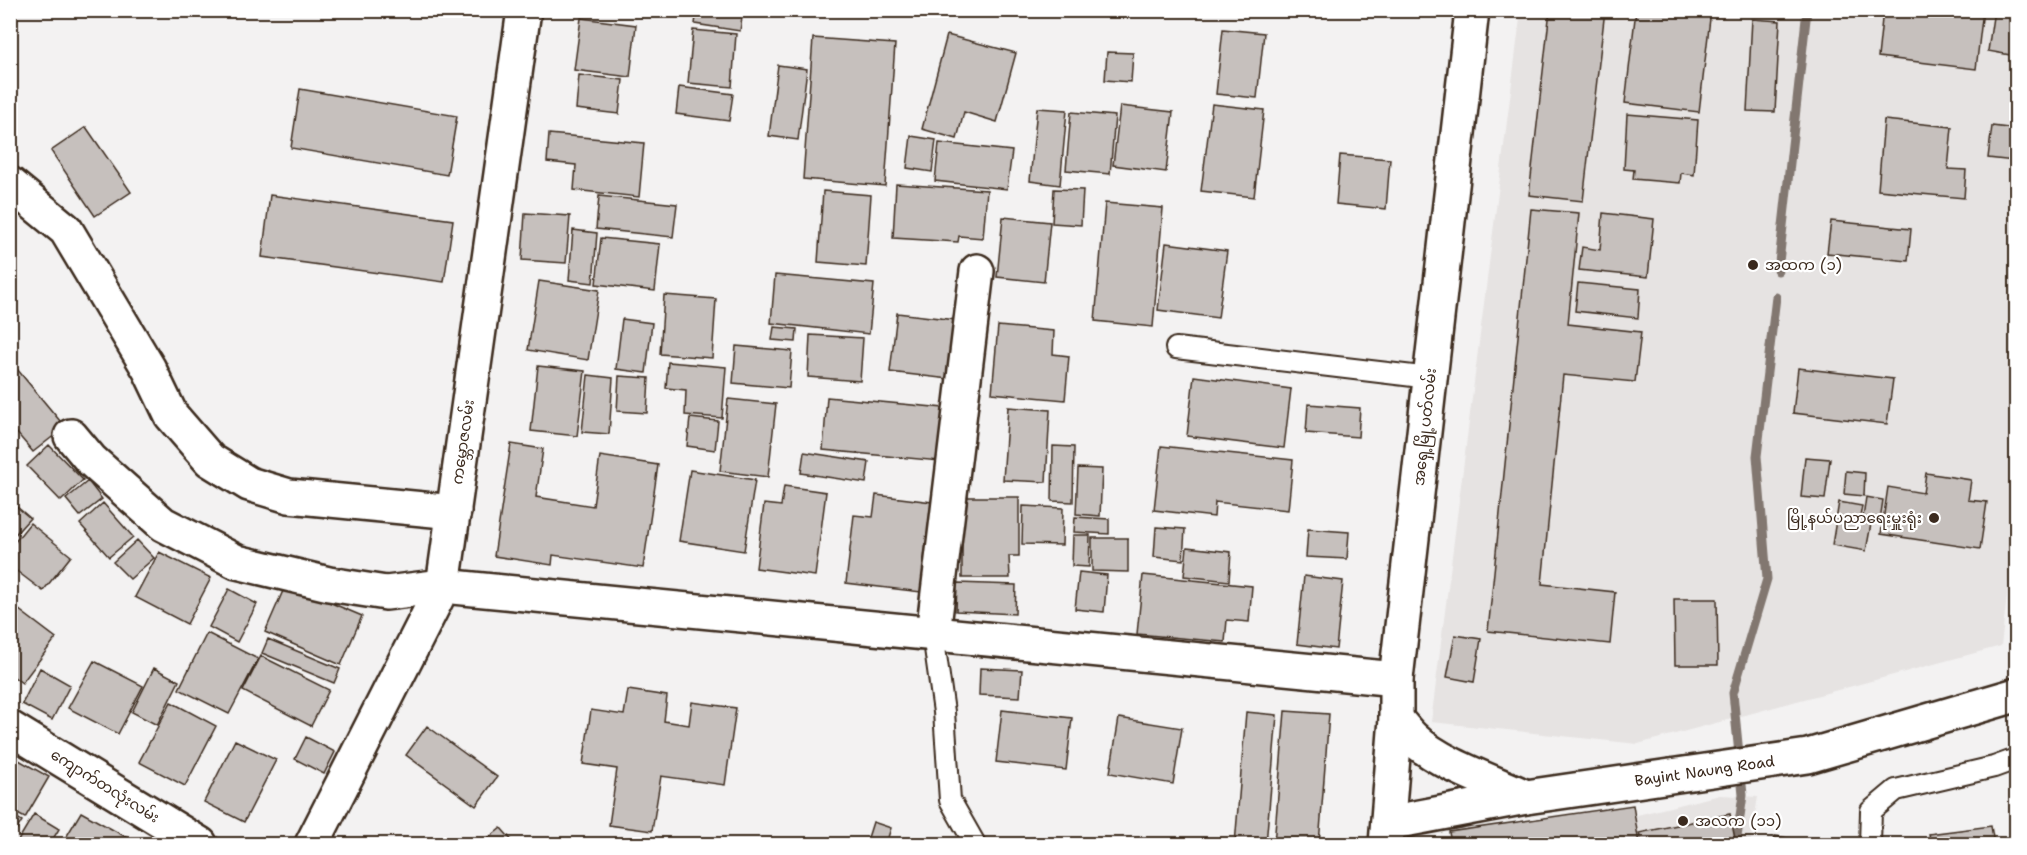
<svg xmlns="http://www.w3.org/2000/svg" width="2027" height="855" viewBox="0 0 2027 855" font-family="'Shantell Sans','Noto Sans Myanmar',sans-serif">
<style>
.built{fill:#e6e3e2}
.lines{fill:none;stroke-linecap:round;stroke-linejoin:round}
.stream{stroke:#827770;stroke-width:9}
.building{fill:#c6c0bd;stroke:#3b2a1e;stroke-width:1.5}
.lane-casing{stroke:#3b2a1e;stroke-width:24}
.street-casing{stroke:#3b2a1e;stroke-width:38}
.secondary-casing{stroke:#3b2a1e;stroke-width:38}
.lane{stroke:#fff;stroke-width:20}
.street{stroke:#fff;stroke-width:33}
.secondary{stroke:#fff;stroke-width:33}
.poi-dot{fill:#3b2a1e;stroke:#fff;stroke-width:2}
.labels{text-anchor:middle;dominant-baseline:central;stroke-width:4.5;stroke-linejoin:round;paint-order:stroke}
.poi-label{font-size:15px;fill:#3b2a1e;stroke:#fff;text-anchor:start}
.street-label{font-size:15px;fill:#3b2a1e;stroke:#fff}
</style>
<rect width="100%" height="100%" fill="#f3f2f2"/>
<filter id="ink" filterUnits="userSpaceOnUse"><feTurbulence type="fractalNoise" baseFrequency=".0167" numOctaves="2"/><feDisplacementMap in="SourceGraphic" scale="12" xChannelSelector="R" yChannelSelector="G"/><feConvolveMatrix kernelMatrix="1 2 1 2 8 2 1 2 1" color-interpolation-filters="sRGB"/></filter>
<g filter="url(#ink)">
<path class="built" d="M1521,11H2016V520L2001,646L1638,744L1431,722Z
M1720,795L1758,797L1750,844H1517Z"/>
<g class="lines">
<path class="stream" d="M1778,271L1807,10
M1736,844L1743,795L1733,693L1767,579L1757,456L1776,297"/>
</g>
<path class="building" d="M697,10H743L740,31L695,24Z
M1550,10H1605L1583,201L1529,195Z
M1636,10H1711L1699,112L1625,103Z
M1883,10H1983L1976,69L1878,57Z
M1994,10H2016V56L1988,51Z
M581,18L636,25L630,77L574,70Z
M1752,19L1780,21L1775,112L1747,111Z
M1223,29L1264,33L1257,98L1216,94Z
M693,30L736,34L732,87L688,83Z
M947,35L1016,53L997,122L964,112L957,139L922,129Z
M813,38L895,44L885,186L803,179Z
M1107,52L1133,53L1131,82L1105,80Z
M778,65L807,69L798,140L769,136Z
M579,75L623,80L619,114L576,109Z
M679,87L733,94L729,121L676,114Z
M300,89L457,116L447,175L291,148Z
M1212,104L1264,110L1254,197L1201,191Z
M1120,106L1173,112L1166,172L1113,165Z
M1037,108L1067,110L1060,185L1030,181Z
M1071,112L1115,116L1110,174L1066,170Z
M1627,114L1698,120L1694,175L1681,173L1680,183L1633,179L1634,170L1624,169Z
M1884,120L1952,127L1948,169L1966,170L1964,198L1878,190Z
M1992,126L2016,129L2014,161L1988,158Z
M86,127L131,192L95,216L51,151Z
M549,134L644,143L639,197L574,190L576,165L547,162Z
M911,136L936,140L932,172L907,168Z
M939,143L1012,151L1007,189L935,181Z
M1340,155L1390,159L1386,209L1336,204Z
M896,184L987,190L983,238L959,236L958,242L893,238Z
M1054,189L1083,190L1081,225L1052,223Z
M823,191L871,195L866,266L818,262Z
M270,195L453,220L444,282L262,257Z
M599,196L677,204L673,237L596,229Z
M1105,203L1163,208L1153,327L1095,321Z
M1531,209L1579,213L1568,324L1641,332L1635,382L1563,375L1542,584L1615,592L1610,644L1488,631Z
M525,213L570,216L566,263L522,260Z
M1603,213L1654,219L1648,277L1579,270L1582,247L1600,250Z
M1003,217L1050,222L1044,282L997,277Z
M1831,221L1911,229L1908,261L1827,253Z
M573,230L597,233L593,283L569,280Z
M601,238L660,244L655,291L596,284Z
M1166,243L1227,251L1218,318L1158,310Z
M775,275L874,284L869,334L771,323Z
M539,281L599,290L588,360L528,350Z
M1578,283L1640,289L1638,318L1575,311Z
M664,295L716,299L712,358L660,354Z
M897,313L956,320L949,379L890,372Z
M622,319L652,323L646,373L616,369Z
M998,326L1054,331L1053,354L1069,356L1065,400L992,393Z
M774,327L797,329L796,342L772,340Z
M810,335L863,338L860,381L808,377Z
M736,346L792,351L789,388L733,383Z
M668,362L726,367L722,418L685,415L686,390L666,388Z
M12,363L65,427L33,452L10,425Z
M538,366L585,371L577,436L531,431Z
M1798,368L1893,379L1887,424L1793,413Z
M588,375L613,378L609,434L582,432Z
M619,376L649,378L647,413L617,411Z
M1194,376L1291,389L1284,448L1187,436Z
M827,397L944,408L940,461L823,450Z
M728,399L776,404L768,477L720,471Z
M1308,404L1360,408L1358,437L1306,433Z
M1008,407L1050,410L1046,482L1003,480Z
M690,418L718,421L715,450L687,446Z
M511,444L543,449L536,497L593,506L600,456L658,465L643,568L553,555L552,565L494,556Z
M49,445L83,480L61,501L27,466Z
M1053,446L1074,447L1073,502L1052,501Z
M1161,446L1293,460L1288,510L1215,502L1214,517L1154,510Z
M804,452L869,462L866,483L801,473Z
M1805,457L1830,459L1825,499L1801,497Z
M1078,468L1102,469L1100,516L1076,514Z
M690,470L755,480L744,551L679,541Z
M1846,471L1865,473L1864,496L1844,494Z
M1926,473L1971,480L1968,500L1987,502L1980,549L1881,534L1888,487L1923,493Z
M88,481L102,499L80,516L66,499Z
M784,486L826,492L815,576L756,568L764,504L781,506Z
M876,495L932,502L921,592L846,583L854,515L873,517Z
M962,497H1019V556H1009L1010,578H962Z
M1866,497L1883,500L1880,520L1863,518Z
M10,501L30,518L10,540Z
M1839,502L1862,506L1859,522L1871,524L1866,551L1832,545Z
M103,503L133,537L109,557L80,524Z
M1023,506L1063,508L1062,545L1022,544Z
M1075,517L1109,519V534L1074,532Z
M30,523L71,556L43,591L10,566V548Z
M1156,527L1185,529L1183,560L1154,557Z
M1308,529L1349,532L1347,559L1306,557Z
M1073,535H1090L1089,567L1072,566Z
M1092,538H1128V572L1092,571Z
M137,540L154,558L130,579L113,562Z
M1187,547L1231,552L1229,581L1184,576Z
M159,552L211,578L187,624L135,597Z
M1079,572L1107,575L1104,612L1075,609Z
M1143,575L1252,586L1249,622L1227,620L1225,642L1137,634Z
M1304,576L1343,581L1336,649L1297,644Z
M957,583L1016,585L1015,614L956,611Z
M286,584L362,616L341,665L265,632Z
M229,589L257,604L237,642L209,627Z
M1674,599H1717L1718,665H1675Z
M10,603L56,638L22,683L10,674Z
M207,633L258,659L229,714L179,689Z
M1455,635L1481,639L1474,682L1447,677Z
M268,639L340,669L334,683L262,653Z
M261,656L329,690L311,726L243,691Z
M94,661L143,686L118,734L68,708Z
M40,668L70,685L52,720L22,704Z
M154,668L179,681L157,725L132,712Z
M980,668L1022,670L1020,697L979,695Z
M628,690L667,696L664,721L689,725L692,702L736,708L725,785L661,776L652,831L609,825L617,769L583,764L591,710L624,715Z
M171,702L216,726L185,786L139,762Z
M1002,710L1072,718L1066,770L996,762Z
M1285,711L1329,714L1319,844H1274Z
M1246,712L1277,715L1266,844H1235Z
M1119,718L1182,728L1173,784L1110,773Z
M427,726L497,777L476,806L406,755Z
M306,737L335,752L324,774L295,759Z
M235,740L276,760L244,822L204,802Z
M10,755L49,777L25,818L10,810Z
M1633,805L1639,844H1451L1449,832Z
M81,812L126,837L122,844H62Z
M10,814L22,821L10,840Z
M34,814L59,829L50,844H16Z
M1730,814L1736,844H1642L1639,833Z
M873,822L891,828L886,844H866Z
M1991,826L1994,844H1931L1929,834Z
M501,828L515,844H481Z
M1775,836L1827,844H1773Z"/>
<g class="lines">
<g class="lane-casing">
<path id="lane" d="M1176,348L1430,378
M933,634L944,712L950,800L975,844
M1870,844L1871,811L1896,790L1994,767L2016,759"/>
</g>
<g class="street-casing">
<g id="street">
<path d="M10,184L66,230L149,369L171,415L210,460L249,484L289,496L454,512"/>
<path d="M71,436L91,460L163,524L237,562L329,584L386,593L443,586L1396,679"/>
<path d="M933,634L977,271"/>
<path d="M1396,719C1402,726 1408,734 1415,740C1440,764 1494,782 1526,797"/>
<path d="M10,728L200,844"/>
<path id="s1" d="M1388,823L1526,797L1808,756L2016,695"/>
<path d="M312,844L443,586L524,10"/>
</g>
</g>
<g class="secondary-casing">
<path id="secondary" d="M1386,844L1396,719V679L1472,10"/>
</g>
<use href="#lane" class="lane"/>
<use href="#street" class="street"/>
<use href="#secondary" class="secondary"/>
</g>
</g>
<g class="poi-dot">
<circle cx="1753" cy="265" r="6"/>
<circle cx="1934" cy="518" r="6"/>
<circle cx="1683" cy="821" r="6"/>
</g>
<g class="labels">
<g class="poi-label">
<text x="1765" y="265">အထက (၁)</text>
<text x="1922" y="518" text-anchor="end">မြို့နယ်ပညာရေးမှူးရုံး</text>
<text x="1695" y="821">အလက (၁၁)</text>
</g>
<g class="street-label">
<text transform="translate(1425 427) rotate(-84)">အရှေ့မြို့ပတ်လမ်း</text>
<text transform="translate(463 442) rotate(-82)">ကမ္ဘောဇလမ်း</text>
<text stroke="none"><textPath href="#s1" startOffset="321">Bayint Naung Road</textPath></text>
<text transform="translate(105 786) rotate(32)">ကျောက်တလုံးလမ်း</text>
</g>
</g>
<rect width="2027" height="855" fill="none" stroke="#fff" stroke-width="36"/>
<rect x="18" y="18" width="1991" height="819" fill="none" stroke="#3b2a1e" stroke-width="2" filter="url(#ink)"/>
</svg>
